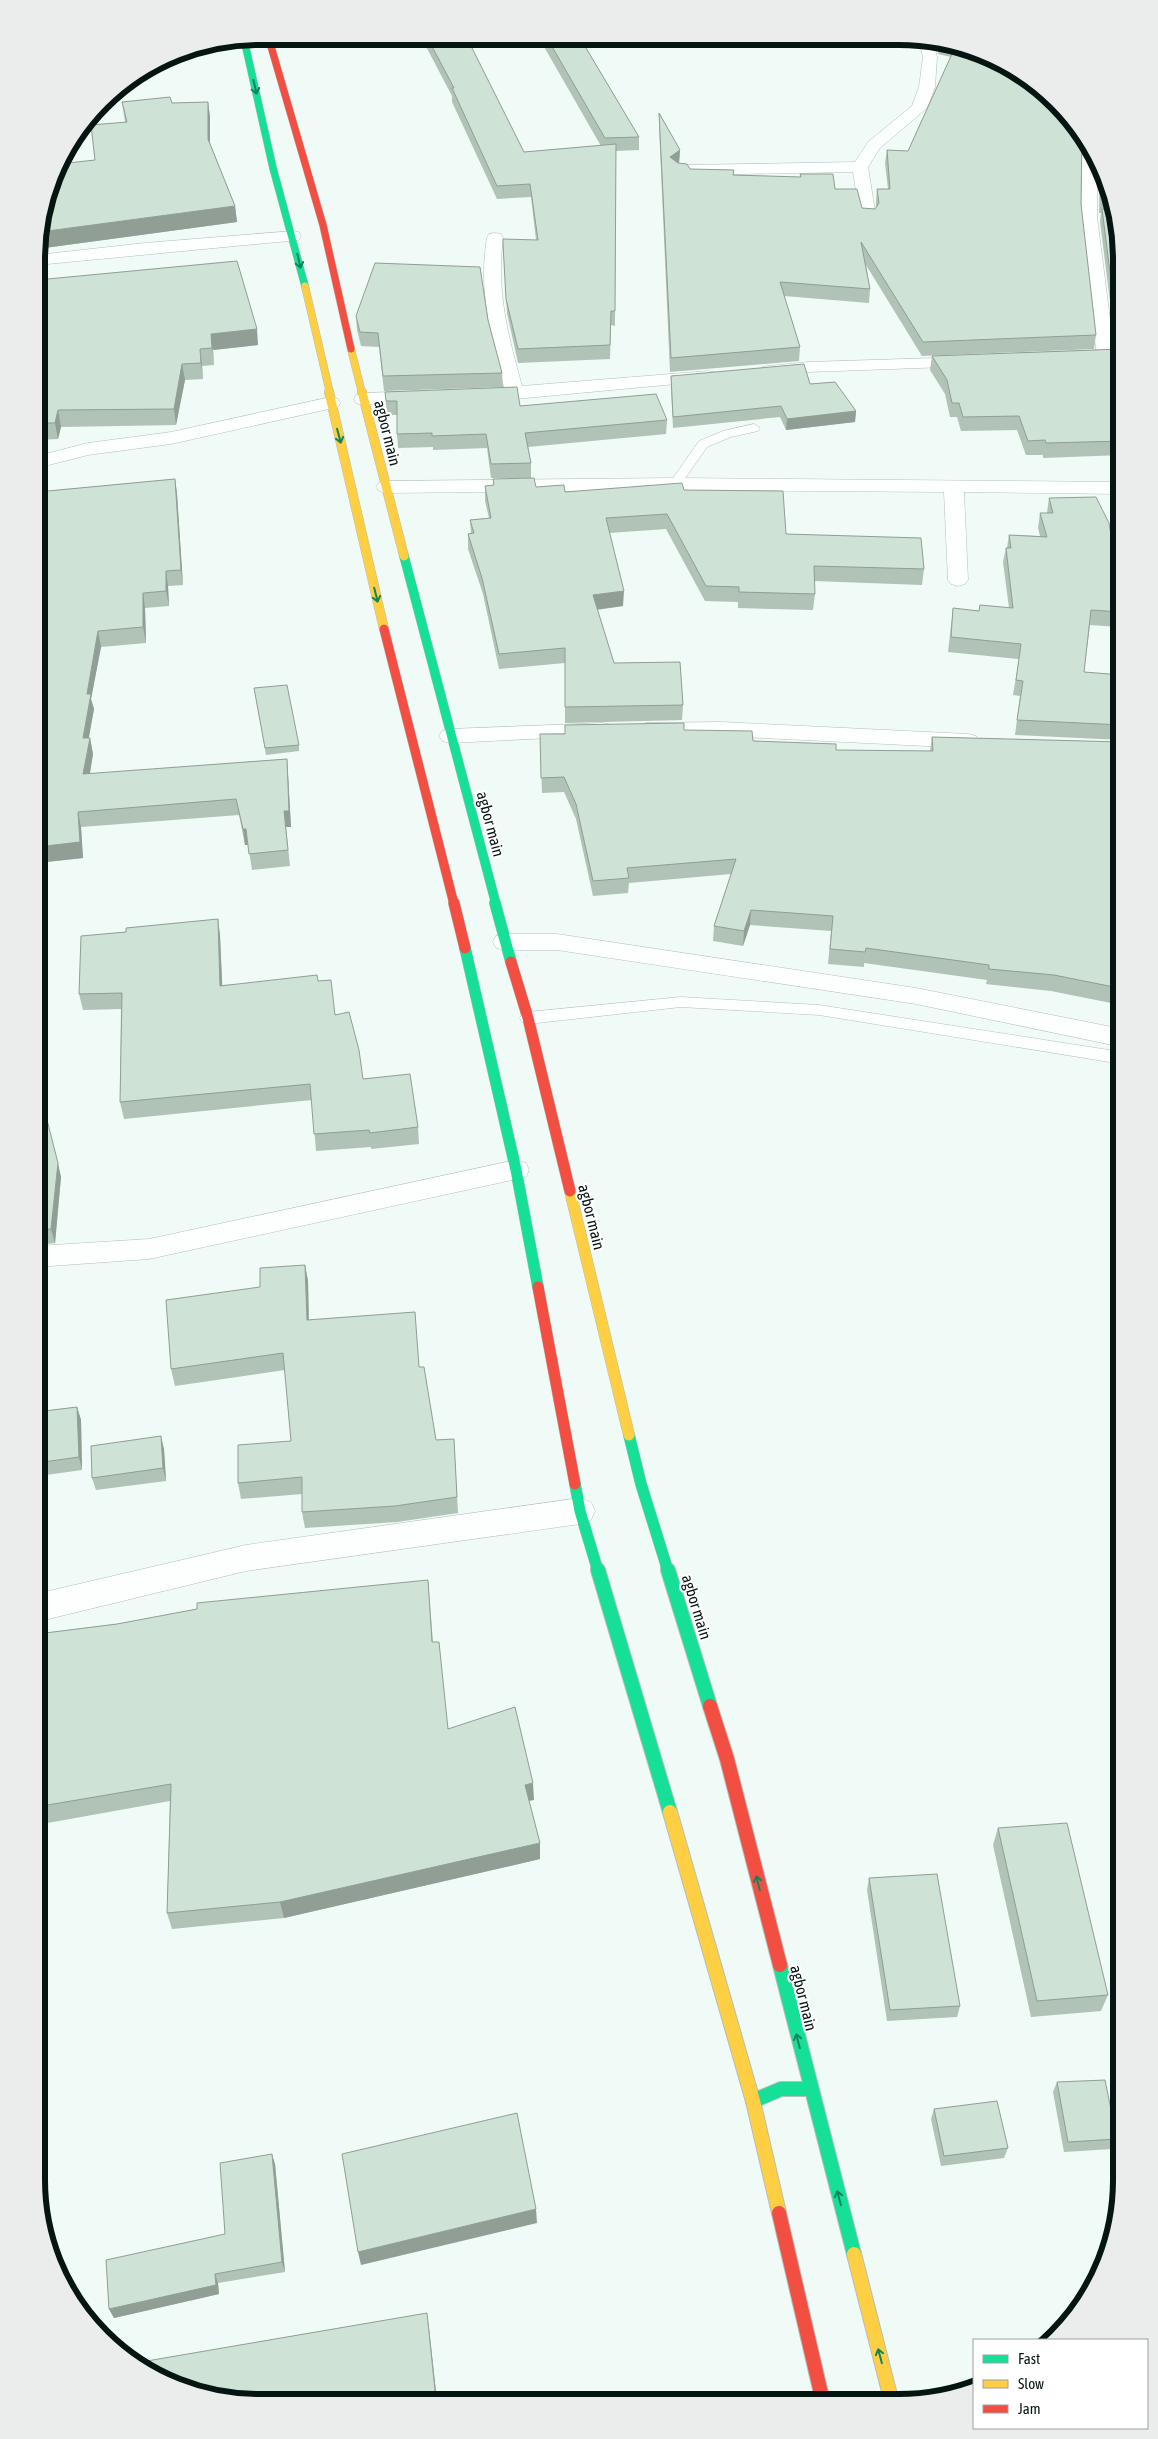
<svg xmlns="http://www.w3.org/2000/svg" width="1158" height="2439" viewBox="0 0 1158 2439" font-family="'Asap Condensed',sans-serif">
<style>
.lines{fill:none;stroke-linecap:round;stroke-linejoin:round}
.lane-casing{stroke:#b3bfbc;stroke-width:1}
.street-casing{stroke:#b3bfbc;stroke-width:1}
.fast-far3-casing{stroke:#b3bfbc;stroke-width:8}
.fast-far2-casing{stroke:#b3bfbc;stroke-width:10}
.fast-far1-casing{stroke:#b3bfbc;stroke-width:12}
.fast-casing{stroke:#b3bfbc;stroke-width:16}
.slow-far3-casing{stroke:#b3bfbc;stroke-width:8}
.slow-far2-casing{stroke:#b3bfbc;stroke-width:10}
.slow-far1-casing{stroke:#b3bfbc;stroke-width:12}
.slow-casing{stroke:#b3bfbc;stroke-width:16}
.jam-far3-casing{stroke:#b3bfbc;stroke-width:8}
.jam-far2-casing{stroke:#b3bfbc;stroke-width:10}
.jam-far1-casing{stroke:#b3bfbc;stroke-width:12}
.jam-casing{stroke:#b3bfbc;stroke-width:16}
.lane{fill:#fdfefe;fill-rule:evenodd}
.street{fill:#fdfefe;fill-rule:evenodd}
.fast-far3{stroke:#16e098;stroke-width:7}
.fast-far2{stroke:#16e098;stroke-width:9}
.fast-far1{stroke:#16e098;stroke-width:11}
.fast{stroke:#16e098;stroke-width:14}
.slow-far3{stroke:#ffcf43;stroke-width:7}
.slow-far2{stroke:#ffcf43;stroke-width:9}
.slow-far1{stroke:#ffcf43;stroke-width:11}
.slow{stroke:#ffcf43;stroke-width:14}
.jam-far3{stroke:#f24e42;stroke-width:7}
.jam-far2{stroke:#f24e42;stroke-width:9}
.jam-far1{stroke:#f24e42;stroke-width:11}
.jam{stroke:#f24e42;stroke-width:14}
.wall{fill:#b1c2b7}
.shaded-wall{fill:#909e95}
.building{fill:#cee2d5;stroke:#909e95}
.oneway{stroke:#0e855c}
.labels{text-anchor:middle;dominant-baseline:central;stroke-width:4.5;stroke-linejoin:round;paint-order:stroke}
.street-label{font-size:16px;fill:#051512;stroke:#fff}
.rim{fill:none;stroke:#051512;stroke-width:6}
</style>
<rect width="100%" height="100%" fill="#f0faf7"/>
<g class="lines">
<g class="lane-casing">
<path id="lane" d="M754,424L760,428L758,431L731,437L707,447L679,487H671L669,484L699,441L723,431Z
M681,997L819,1005L1122,1052V1064L819,1015L681,1007L528,1024L522,1022L520,1018L522,1014L528,1012Z"/>
</g>
<g class="street-casing">
<path id="street" d="M919,40H933L937,57L935,87L927,108L880,148L868,167L876,217L874,221H862L860,217L853,172L687,175L679,170L687,165L855,162L868,142L912,106L919,87L923,57Z
M1087,141L1098,161L1097,217L1115,358L1112,362H1100L1097,358L1081,217L1082,145Z
M293,231L299,232L301,236L299,240L37,265V255L145,243Z
M495,233L501,234L503,238C496,290 508,336 522,386L708,371L714,372L717,376L714,380L708,381L515,399H473L471,395L473,391L504,387C491,337 478,290 487,238L489,234Z
M968,357L974,358L977,362L974,366L809,372L768,376L762,375L759,371L762,367L768,366L809,362Z
M422,391L429,393L431,397L429,401L363,405L356,403L354,399L356,395L363,393Z
M331,397L338,399L340,403L338,407L171,444L88,455L37,468V456L88,443L171,432Z
M675,478L1122,482V494L964,492L968,580L965,584L958,586L951,584L948,580L944,492L675,490L386,493L379,491L376,487L379,483L386,481Z
M721,722L968,734L976,736L979,741L976,746L968,748L721,736L646,737L638,735L635,730L638,725L646,723Z
M603,723L611,725L614,730L611,735L450,743L442,741L439,736L442,731L450,729Z
M505,934H557L916,988L1122,1029V1047L916,1004L557,950H505L496,948L493,942L496,936Z
M516,1160L526,1163L529,1170L526,1177L149,1259L36,1267V1246L149,1239Z
M580,1498L591,1502L595,1511L591,1520L580,1524L246,1571L36,1622V1594L246,1545Z"/>
</g>
<g class="fast-far3-casing">
<path id="fast-far3" d="M244,39L273,168L305,286"/>
</g>
<g class="fast-far2-casing">
<path id="fast-far2" d="M404,556L496,904"/>
</g>
<g class="fast-far1-casing">
<path id="fast-far1" d="M495,903L511,962
M465,948L516,1170L538,1287
M629,1435L641,1484L668,1571
M575,1484L580,1511L598,1571"/>
</g>
<g class="fast-casing">
<path id="fast" d="M598,1570L670,1812
M668,1570L710,1706
M780,1965L854,2254
M753,2101L781,2089H810"/>
</g>
<g class="slow-far3-casing">
<path id="slow-far3" d="M305,286L330,393
M351,349L362,393"/>
</g>
<g class="slow-far2-casing">
<path id="slow-far2" d="M329,392L384,629
M362,392L404,556"/>
</g>
<g class="slow-far1-casing">
<path id="slow-far1" d="M570,1191L629,1435"/>
</g>
<g class="slow-casing">
<path id="slow" d="M670,1812L753,2101L779,2213
M854,2254L892,2403"/>
</g>
<g class="jam-far3-casing">
<path id="jam-far3" d="M268,36L323,225L351,349"/>
</g>
<g class="jam-far2-casing">
<path id="jam-far2" d="M384,629L454,904"/>
</g>
<g class="jam-far1-casing">
<path id="jam-far1" d="M454,903L465,948
M511,962L528,1018L570,1191
M538,1287L575,1484"/>
</g>
<g class="jam-casing">
<path id="jam" d="M710,1706L727,1759L780,1965
M779,2213L823,2402"/>
</g>
<use href="#lane" class="lane"/>
<use href="#street" class="street"/>
<use href="#fast-far3" class="fast-far3"/>
<use href="#fast-far2" class="fast-far2"/>
<use href="#fast-far1" class="fast-far1"/>
<use href="#fast" class="fast"/>
<use href="#slow-far3" class="slow-far3"/>
<use href="#slow-far2" class="slow-far2"/>
<use href="#slow-far1" class="slow-far1"/>
<use href="#slow" class="slow"/>
<use href="#jam-far3" class="jam-far3"/>
<use href="#jam-far2" class="jam-far2"/>
<use href="#jam-far1" class="jam-far1"/>
<use href="#jam" class="jam"/>
</g>
<path class="wall" d="M421,37L467,38L524,152L601,146L539,38H580L639,137V150L616,151L615,326L611,325L610,359L518,363L507,313L503,244L536,240L531,197L497,199L452,102V96Z
M942,40L998,59L1082,143L1081,204L1096,335L1094,349L922,356L866,265L870,289L869,303L784,296L800,347L799,361L670,372L659,126V113L680,150L679,163L690,169L733,175L800,177V174L835,189L862,208L875,209L876,208V202L877,189H888L885,163L887,150L908,151L951,57L938,54L940,42Z
M122,102L172,103L208,102L210,117V143L235,206L237,222L37,249V244L95,160L125,122Z
M1100,166L1114,201L1122,259V455L1043,458V455H1026L1017,430L961,431L957,417H950L945,394L930,370L932,356L1116,349L1100,222L1101,213H1099Z
M37,280L258,345L213,350L214,365L202,366L203,379L185,380L176,425L61,427L58,439L37,440Z
M356,316L488,320L502,373L503,387L384,391L379,347L361,346L357,330Z
M671,376L810,384L856,411L855,422L786,430L780,417L673,428L671,387Z
M385,392L667,420L666,434L528,447L531,463V478H491L487,448L433,450V447L398,448L397,434V415H387Z
M175,479L177,494L183,585L168,586L169,606L145,608L146,643L101,647L91,699L94,709L88,738H90L93,754L90,774L287,759L288,775L291,827H286L290,866L252,870L248,845H245L239,815L81,827L83,858L37,863V492Z
M493,479L565,492L684,490L786,534L924,569L922,585L814,581L815,594L813,610L738,608V602L705,601L666,529L609,533L623,606L597,610L614,663L683,705L682,720L565,723V663L499,669L483,594L468,549V534L471,533L470,520L489,518L485,501V486L494,485Z
M1049,498L1122,603V619L1120,627L1090,625L1084,672L1122,675V740L1015,735L1020,696L1013,695L1019,659L948,652L953,608L979,611L980,605L1009,608L1003,562L1006,548H1007L1009,535L1040,536L1038,528L1040,513H1047Z
M254,688L299,745V751L266,755Z
M684,730L753,741L836,750L930,751L932,737L1122,742V999L1117,998L1116,1004L1051,991L986,984L987,980L864,963V967L828,964L831,931L750,925L743,946L713,941L714,926L731,874L629,883L628,893L593,896L576,819L564,792L542,793L540,734Z
M218,919L220,936L222,985L318,981L335,1015L363,1079L418,1127L419,1144L371,1149V1147L316,1151L312,1100L124,1119L120,1102L121,1009L83,1010L79,994L126,932Z
M37,1122L61,1177L55,1243L36,1245Z
M305,1265L308,1281L309,1320L419,1367L436,1440L454,1439L458,1513L397,1522L305,1528L302,1512V1494L241,1499L238,1483L291,1441L285,1370L175,1386L171,1369L260,1287Z
M77,1407L81,1420L82,1470L39,1476L36,1469V1412Z
M164,1449L166,1481L96,1490L92,1478Z
M428,1580L433,1642L448,1729L534,1800L529,1801L540,1843V1859L284,1918L172,1929L167,1913L170,1801L42,1824L36,1809L37,1634L117,1624Z
M998,1828L1108,1995L1101,2011L1031,2017L993,1845Z
M869,1878L960,2006L957,2017L887,2021L867,1890Z
M1057,2082L1117,2139L1112,2149L1064,2152L1053,2092Z
M934,2109L1008,2148L1004,2158L941,2166L931,2119Z
M275,2164L285,2272L218,2283L219,2294L114,2318L109,2309L225,2234Z"/>
<path class="shaded-wall" d="M208,102L210,117V154L208,139Z
M1082,135L1086,140L1080,145Z
M680,150L679,163L669,171L670,157Z
M235,206L237,222L37,249V244L40,232Z
M257,329L258,345L213,350L214,365L211,334Z
M200,349L202,366L203,379L201,363Z
M182,364L185,380L176,425L174,409Z
M58,410L61,427L58,439L55,423Z
M856,411L855,422L786,430L787,419Z
M175,479L177,494L183,585L181,570Z
M166,571L168,586L169,606L166,591Z
M624,591L623,606L593,610V595Z
M143,593L145,608L146,643L143,627Z
M98,631L101,647L91,699L94,709L86,754L83,738L87,694Z
M90,738L93,754L87,790L83,774Z
M287,759L288,775L291,827H286L284,811Z
M78,812L81,827L83,858L37,863V847Z
M243,829H246L248,845H245Z
M751,910L750,925L743,946L744,931Z
M218,919L220,936L223,1002L220,986Z
M58,1163L61,1177L55,1243L51,1229Z
M305,1265L308,1281L309,1337L307,1320Z
M77,1407L81,1420L82,1470L79,1457Z
M161,1436L164,1449L166,1481L163,1468Z
M533,1783L534,1800L525,1801V1785Z
M540,1843V1859L284,1918L280,1902Z
M272,2154L275,2164L285,2272L282,2262Z
M536,2209L537,2223L361,2265L358,2252Z
M215,2274L218,2283L219,2294L114,2318L109,2309Z
M427,2313L429,2328L437,2400H436Z"/>
<path class="building" d="M427,37L467,38L524,152L616,144L615,311H611L610,345L518,349L506,299L503,244V239L538,240L530,184L497,186L452,88H454Z
M547,38H580L639,137L605,138Z
M940,40H942L954,44L940,42Z
M956,45L998,59L1046,92L1082,135L1081,204L1096,335L923,342L861,242L870,289L780,282L800,347L671,358L659,113L680,150L670,157L678,163L687,164L690,169L734,170L733,175L801,177L800,174H833L835,189H857L862,208L875,209L879,203L877,189H890L887,150L908,151Z
M170,97L172,103L208,102V139L235,206L40,232L58,164L95,160L91,125L127,122L122,102Z
M1102,171L1114,201L1101,200Z
M1102,209L1115,210L1122,259V335H1118Z
M237,261L257,329L211,334L212,348L200,349L201,363L182,364L174,409L58,410L55,423H37V280Z
M375,263L480,267L488,320L502,373L383,376L378,333L360,332L356,316Z
M1122,349V441L1046,443L1045,440L1028,441L1019,416L963,417L959,403H952L947,380L932,356Z
M804,364L810,384L835,382L856,411L787,419L781,406L673,417L671,376Z
M517,387L520,406L656,394L667,420L525,433L531,463L491,464L486,434L432,436V433L397,434V401H386L385,392Z
M534,478L536,487L564,485L565,492L682,483L684,490L783,491L786,534L921,538L924,569L814,566L815,594L739,592V587L706,586L667,514L606,518L624,591L593,595L614,663L680,662L683,705L565,707V648L499,654L482,578L468,534L474,533L470,520L491,518L485,486L494,485L493,479Z
M175,479L181,570L166,571V591L143,593V627L98,631L87,694H91L83,738H90L83,774L287,759L289,811H284L288,850L249,854L246,829H243L236,799L78,812L80,842L37,847V492Z
M1096,497L1109,523L1122,603V612L1091,610L1084,672L1122,675V725L1017,720L1023,681L1016,680L1021,644L951,637L953,608L979,611L980,605L1013,608L1006,548H1011L1009,535L1047,537L1040,513H1053L1049,498Z
M287,685L299,745L265,748L254,688Z
M684,723V730L752,731L753,741L836,744V750L933,751L932,737L1122,742V983H1121L1119,988L1054,975L989,969V965L866,948L865,952L830,949L833,916L751,910L744,931L714,926L736,859L627,868L629,878L593,881L576,804L564,777L541,778L540,734H565V725Z
M218,919L220,986L317,975L318,981L331,980L335,1015L349,1012L359,1050L363,1079L410,1074L418,1127L370,1133L369,1130L314,1134L310,1084L120,1102L122,993L79,994L81,936L126,932V928Z
M47,1120L58,1163L51,1229L36,1231L37,1122Z
M305,1265L307,1320L415,1312L419,1367H424L436,1440L454,1439L457,1497L395,1506L302,1512V1477L238,1483V1445L291,1441L283,1353L171,1369L166,1300L260,1287V1268Z
M77,1407L79,1457L36,1463V1412Z
M161,1436L163,1468L92,1478L91,1446Z
M428,1580L432,1642H439L448,1729L515,1707L533,1783L525,1785L540,1843L280,1902L167,1913L171,1784L36,1807L37,1634L117,1624L197,1609V1603Z
M1067,1823L1108,1995L1037,2001L998,1828Z
M937,1874L960,2006L890,2010L869,1878Z
M1105,2080L1117,2139L1068,2142L1057,2082Z
M997,2101L1008,2148L944,2156L934,2109Z
M517,2113L536,2209L358,2252L342,2154Z
M272,2154L282,2262L215,2274L216,2285L109,2309L106,2260L225,2234L220,2163Z
M427,2313L436,2400L216,2399L161,2380L135,2363Z"/>
<defs><path id="oneway-shaft" d="M-6 0H5M1.5-3L5.5 0L1.5 3" fill="none" stroke-width="1.6" stroke-linecap="round" stroke-linejoin="round" transform="scale(1.25)"/></defs>
<g class="oneway">
<use href="#oneway-shaft" transform="translate(255 87) rotate(77)"/>
<use href="#oneway-shaft" transform="translate(299 261) rotate(77)"/>
<use href="#oneway-shaft" transform="translate(339 436) rotate(75)"/>
<use href="#oneway-shaft" transform="translate(376 595) rotate(76)"/>
<use href="#oneway-shaft" transform="translate(758 1883) rotate(-104)"/>
<use href="#oneway-shaft" transform="translate(798 2041) rotate(-104)"/>
<use href="#oneway-shaft" transform="translate(839 2198) rotate(-105)"/>
<use href="#oneway-shaft" transform="translate(880 2356) rotate(-105)"/>
</g>
<g class="labels">
<g class="street-label">
<text transform="translate(388 433) rotate(76)">agbor main</text>
<text transform="translate(491 824) rotate(75)">agbor main</text>
<text transform="translate(592 1217) rotate(76)">agbor main</text>
<text transform="translate(697 1607) rotate(73)">agbor main</text>
<text transform="translate(804 1998) rotate(76)">agbor main</text>
</g>
</g>
<path d="M0 0H1158V2439H0ZM259 45H899A214 214 0 0 1 1113 259V2180A214 214 0 0 1 899 2394H259A214 214 0 0 1 45 2180V259A214 214 0 0 1 259 45Z" fill="#ebecec" fill-rule="evenodd"/>
<path class="rim" d="M259 45H899A214 214 0 0 1 1113 259V2180A214 214 0 0 1 899 2394H259A214 214 0 0 1 45 2180V259A214 214 0 0 1 259 45Z"/>
<rect x="973" y="2339" width="175" height="90" fill="#ffffff" stroke="#9ba1a0"/>
<rect x="983" y="2355" width="25" height="8" fill="#16e098" stroke="#9ba1a0"/>
<text x="1018" y="2364" font-size="15" fill="#051512">Fast</text>
<rect x="983" y="2380" width="25" height="8" fill="#ffcf43" stroke="#9ba1a0"/>
<text x="1018" y="2389" font-size="15" fill="#051512">Slow</text>
<rect x="983" y="2405" width="25" height="8" fill="#f24e42" stroke="#9ba1a0"/>
<text x="1018" y="2414" font-size="15" fill="#051512">Jam</text>
</svg>
